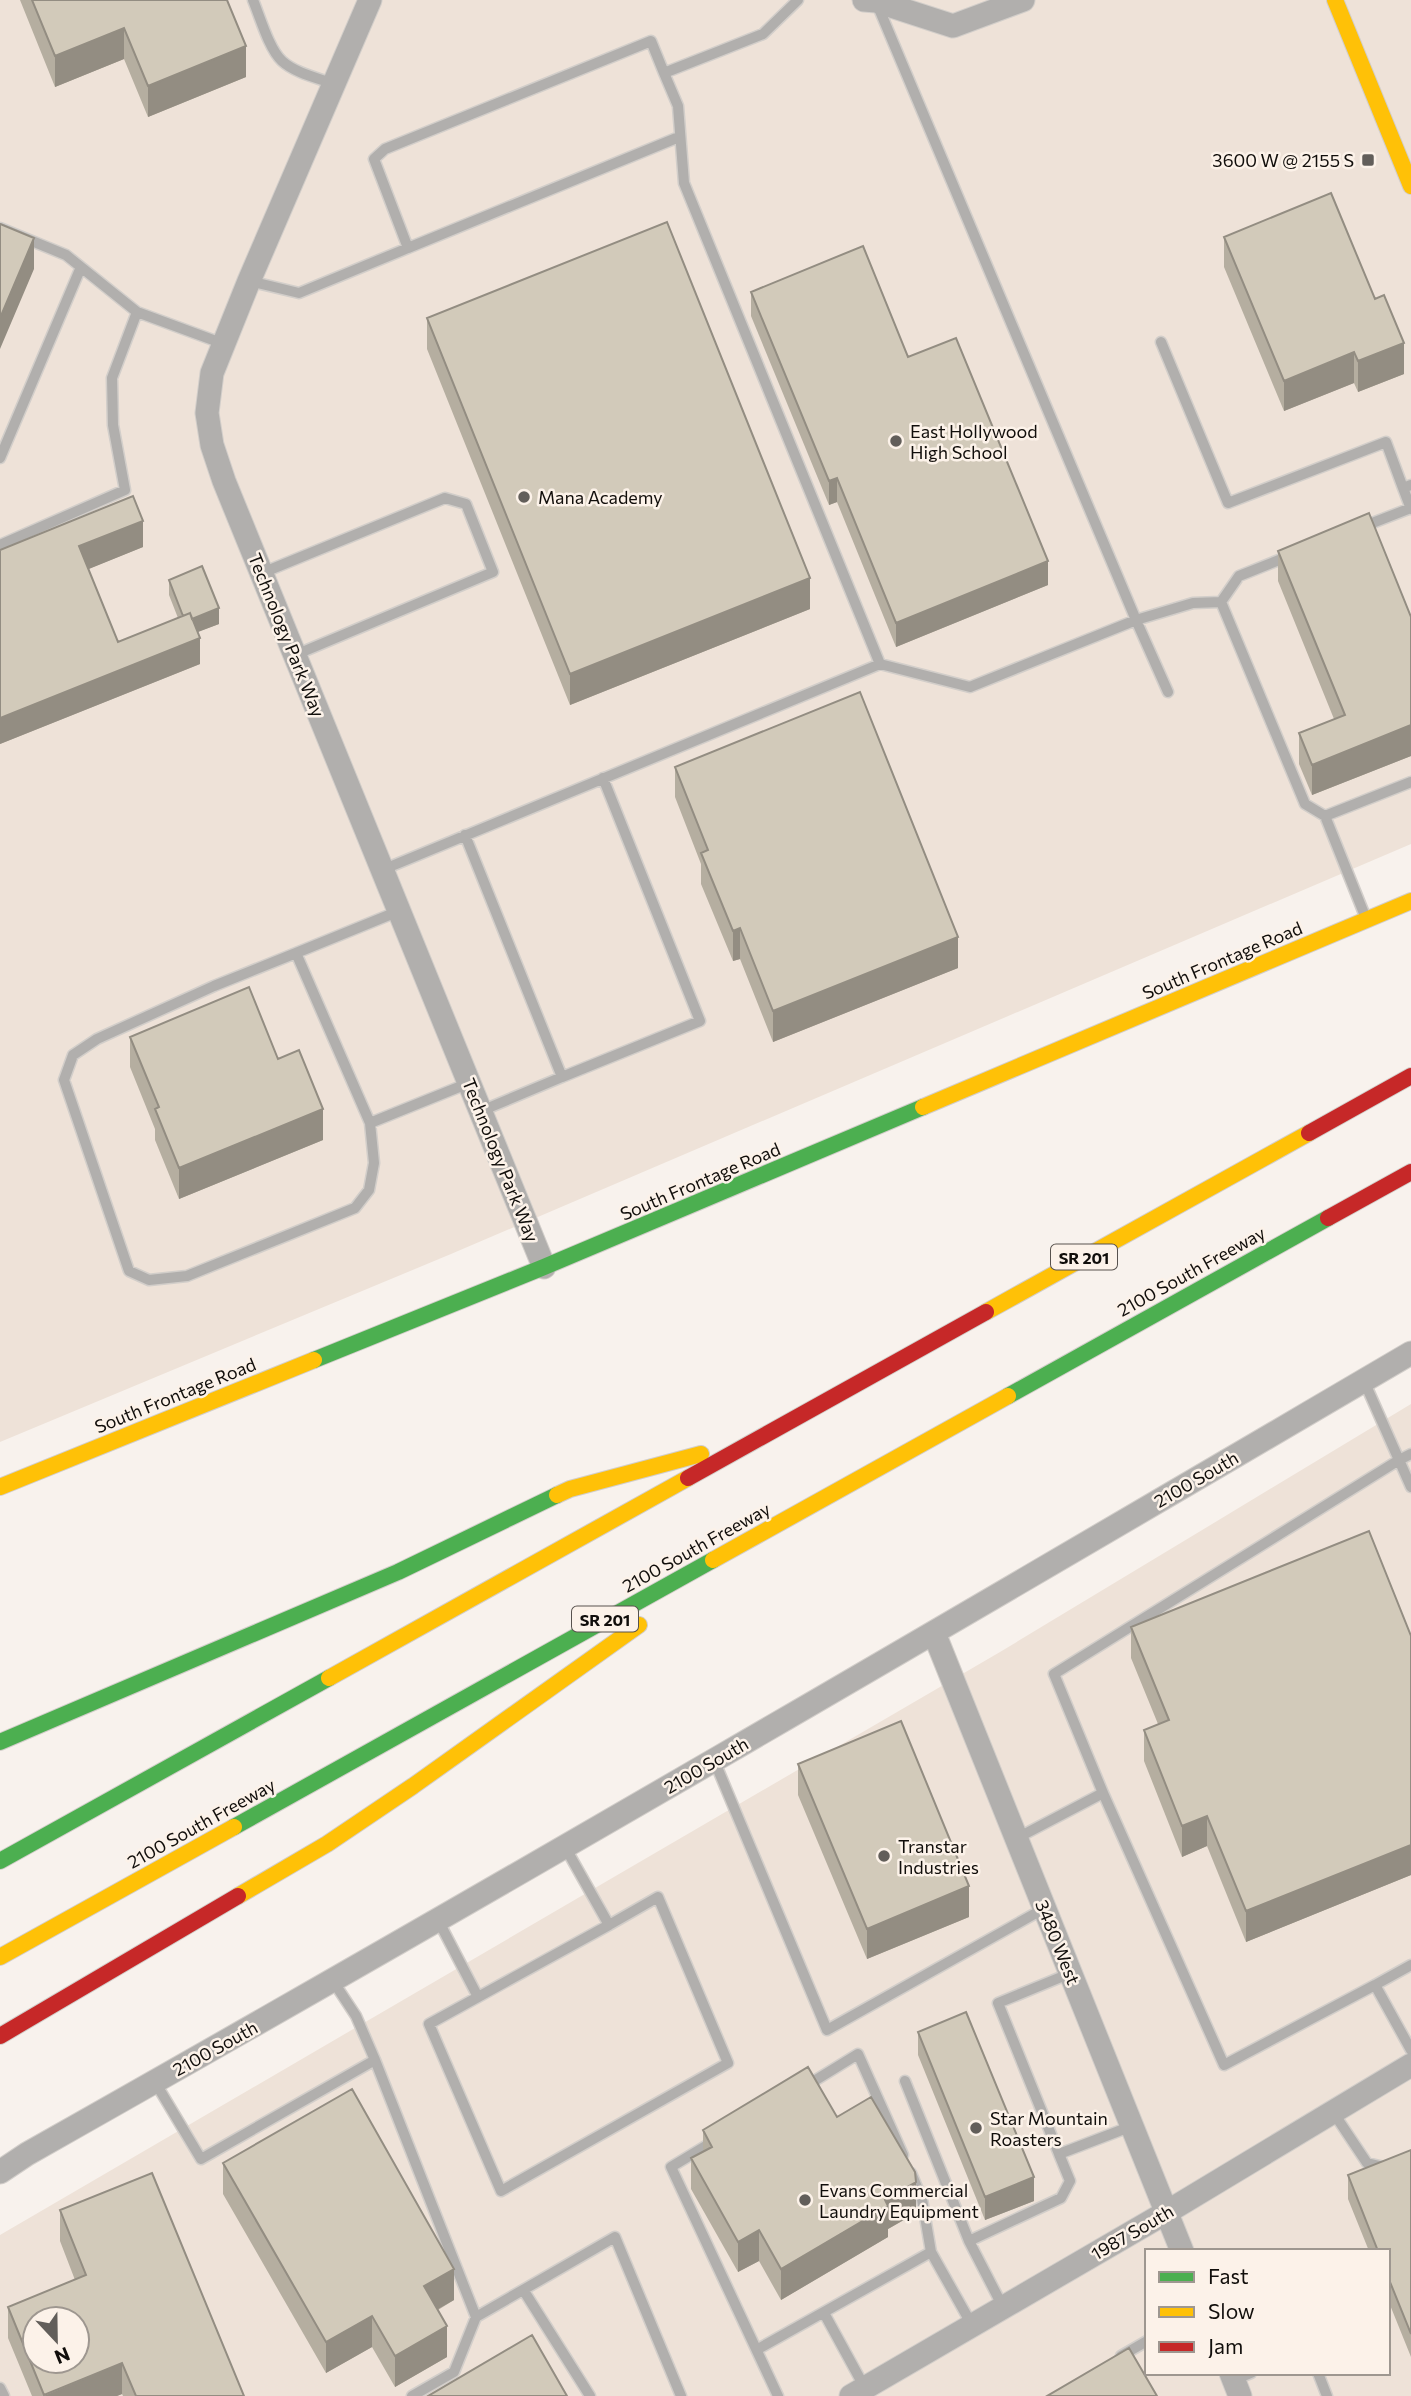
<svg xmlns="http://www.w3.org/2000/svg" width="1411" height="2396" viewBox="0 0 1411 2396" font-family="Commissioner,sans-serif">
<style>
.built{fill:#eee2d8;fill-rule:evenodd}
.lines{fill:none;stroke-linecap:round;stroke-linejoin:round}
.lane-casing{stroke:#d2ceca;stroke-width:13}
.street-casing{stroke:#d2ceca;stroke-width:25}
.fast-casing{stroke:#d2ceca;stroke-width:18}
.slow-casing{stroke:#d2ceca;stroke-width:18}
.jam-casing{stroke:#d2ceca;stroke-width:18}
.lane{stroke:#b1afad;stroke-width:10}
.street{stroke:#b1afad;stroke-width:23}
.fast{stroke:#4caf50;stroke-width:16}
.slow{stroke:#ffc107;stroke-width:16}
.jam{stroke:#c62828;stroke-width:16}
.wall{fill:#b5aea0}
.shaded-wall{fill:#938d82}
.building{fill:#d2caba;stroke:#938d82;stroke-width:2;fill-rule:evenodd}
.poi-dot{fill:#625e5a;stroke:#fcf2e9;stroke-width:2.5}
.labels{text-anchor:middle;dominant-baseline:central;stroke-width:5;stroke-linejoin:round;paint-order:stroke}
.shield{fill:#fcf2e9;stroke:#58524e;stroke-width:2}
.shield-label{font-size:16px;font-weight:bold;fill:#110e0b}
.poi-label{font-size:18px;fill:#110e0b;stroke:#fcf2e9;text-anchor:start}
.street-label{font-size:18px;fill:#110e0b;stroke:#fcf2e9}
</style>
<rect width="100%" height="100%" fill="#f8f2ed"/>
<path class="built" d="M0,0H1411V844L451,1254L0,1442Z
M1411,1404V2396H0V2235L1000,1652ZM1147,2251H1388V2373H1147ZM35,2319H77V2361H35Z"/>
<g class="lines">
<g class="lane-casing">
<path id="lane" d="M253,0C260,17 269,49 282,61C295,73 318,78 334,84
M798,0L763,34L664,73L678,106L684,183L880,664
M664,73L651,41L385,149L374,159L408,248L679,137
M0,228L66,255L137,312L224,344
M249,281L299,293L408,248
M1161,342L1228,503L1386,442L1403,488
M0,458L81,267
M1411,485L1403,488L1411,509
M1362,527L1411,508
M0,545L125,490L113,425L112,378L137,312
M262,573L445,498L466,504L493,572L295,655
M1221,602L1239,576L1289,556
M1168,692L1136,620L1193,603L1221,602L1305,804L1325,816
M465,835L562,1077L481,1111
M382,870L880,664L970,687L1136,620L877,4
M399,911L296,953L370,1123L469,1083
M1365,916L1325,816L1411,782
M296,953L214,986L97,1039L73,1055L64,1080L129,1271L149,1280L187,1276L355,1208L369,1190L374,1163L370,1123
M562,1077L700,1021L603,778
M1364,1381L1399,1460L1411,1454
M714,1760L827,2030L1045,1908
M1103,1793L1054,1674L1399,1460L1411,1487
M1017,1838L1103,1793L1224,2065L1375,1985L1411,2050
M565,1847L609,1925L658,1897L728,2063L501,2191L429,2024L609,1925
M438,1920L478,1997
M1071,1973L998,2003L1059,2154L1132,2126
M333,1981L356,2016L375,2060
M1375,1985L1411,1965
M905,2081L969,2241
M155,2082L201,2159L375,2060L476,2317L615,2237L681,2396
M806,2086L858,2054L903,2155
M1333,2112L1367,2163L1388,2168L1411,2158
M714,2141L671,2167L778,2396
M911,2173L922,2199L931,2252L972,2325
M524,2291L590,2396
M1003,2307L969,2241L1061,2198L1070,2181L1059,2154
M824,2313L865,2388
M758,2349L931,2252
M1121,2356L1147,2341
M1318,2373L1327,2396
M1234,2380L1251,2373
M0,2388L4,2396
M412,2396L454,2372L476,2317"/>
</g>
<g class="street-casing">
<path id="street" d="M370,0L249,281L212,373L207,413L212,445L224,481L544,1267
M864,0L876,1L953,26L1023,0
M934,1633L1182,2251
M0,2172L27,2154C491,1892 951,1623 1411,1353
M1231,2373L1240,2396
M851,2396L1167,2212L1411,2065"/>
</g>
<g class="fast-casing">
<path id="fast" d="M314,1360L544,1267L923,1107
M1008,1396L1328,1218
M0,1742L398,1572L557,1495
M234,1827L713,1560
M0,1861L329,1678"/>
</g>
<g class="slow-casing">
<path id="slow" d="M1335,0L1411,186
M923,1107L1411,901
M986,1312L1309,1133
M0,1487L314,1360
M557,1495L570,1489L701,1454
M713,1560L1008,1396
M329,1678L688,1478
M238,1896L327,1844L413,1786L639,1625
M0,1957L234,1827"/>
</g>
<g class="jam-casing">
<path id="jam" d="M1309,1133L1411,1076
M1328,1218L1411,1172
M688,1478L986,1312
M0,2036L238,1896"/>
</g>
<use href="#lane" class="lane"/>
<use href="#street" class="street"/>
<use href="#fast" class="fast"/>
<use href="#slow" class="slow"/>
<use href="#jam" class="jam"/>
</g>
<path class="wall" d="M20,0H227L246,77L148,117L124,59L55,87Z
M1224,237L1404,374L1358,392L1354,383L1284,411L1224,267Z
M751,292L908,357L1048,585L896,647L837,502L829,505L751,316Z
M427,318L810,609L570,705L427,349Z
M143,547L88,569L118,642L178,618L169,595V580L219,624L197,632L200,664L0,744V550Z
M1278,551L1411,617V756L1312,795L1299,764V733L1334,719L1278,581Z
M675,767L958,968L773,1042L740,959L733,961L701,884V864L675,797Z
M130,1037L278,1059L323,1140L179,1199L155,1140V1129L130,1067Z
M1131,1627L1411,1636V1875L1246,1942L1207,1846L1182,1857L1144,1761V1730L1158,1724L1131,1658Z
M798,1764L969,1917L867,1959L798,1795Z
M918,2032L1034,2201L985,2220L918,2055Z
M837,2117L916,2213L888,2229V2237L781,2300L759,2261L738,2272L691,2189V2158L703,2152V2130Z
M1411,2150V2357L1388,2300V2251H1369L1348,2199V2175Z
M223,2163L454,2300L438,2310L447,2357L395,2387L372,2347L326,2373L223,2194Z
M60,2210L244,2396H123L122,2394L117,2396H32L8,2338V2307L75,2280L60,2241Z"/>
<path class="shaded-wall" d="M124,28V59L55,87V56Z
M246,46V77L148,117V86Z
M34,238V269L0,349V318Z
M1404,343V374L1358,392V361Z
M1354,352V383L1284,411V381Z
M837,478V502L829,505V481Z
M143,521V547L79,573V546Z
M1048,561V585L896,647V623Z
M810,578V609L570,705V674Z
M219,608V624L185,637V621Z
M200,638V664L0,744V718Z
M1411,725V756L1312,795V765Z
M740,928V959L733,961V931Z
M958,937V968L773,1042V1011Z
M323,1109V1140L179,1199V1168Z
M1207,1816V1846L1182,1857V1826Z
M1411,1845V1875L1246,1942V1911Z
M969,1886V1917L867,1959V1929Z
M1034,2177V2201L985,2220V2197Z
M916,2182V2213L888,2229V2237L781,2300V2269L885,2200Z
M759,2230V2261L738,2272V2242Z
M454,2269V2300L424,2317V2286Z
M372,2316V2347L326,2373V2342Z
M447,2326V2357L395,2387V2356Z
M122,2363V2394L117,2396H44Z"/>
<path class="building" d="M32,0H227L246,46L148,86L124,28L55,56Z
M1331,193L1375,299L1384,295L1404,343L1358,361L1354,352L1284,381L1224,237Z
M667,222L810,578L570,674L427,318Z
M0,224L34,238L0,318Z
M863,246L908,357L956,338L1048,561L896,623L837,478L829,481L751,292Z
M133,496L143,521L79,546L118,642L190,613L200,638L0,718V550Z
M1369,513L1411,617V725L1312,765L1299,733L1345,715L1278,551Z
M202,566L219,608L192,619L190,613L183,616L169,580Z
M860,692L958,937L773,1011L740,928L733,931L701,853L708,850L675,767Z
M249,987L278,1059L299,1050L323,1109L179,1168L155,1109L159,1107L130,1037Z
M1369,1531L1411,1636V1845L1246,1911L1207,1816L1182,1826L1144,1730L1169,1720L1131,1627Z
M901,1721L969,1886L867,1929L798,1764Z
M966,2012L1034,2177L985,2197L918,2032Z
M808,2067L837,2117L871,2097L915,2172L916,2182L885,2200L888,2206L781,2269L759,2230L738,2242L691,2158L712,2147L703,2130Z
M352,2089L454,2269L424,2286L447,2326L395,2356L372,2316L326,2342L223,2163Z
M1411,2150V2334L1388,2277V2251H1378L1348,2175Z
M152,2173L244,2396H136L122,2363L44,2395L8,2307L86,2275L60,2210ZM35,2319H77V2361H35Z
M532,2335L567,2396H428Z
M1129,2348L1157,2396H1047Z"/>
<g class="poi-dot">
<rect x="1361" y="153" width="14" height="14" rx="3.5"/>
<circle cx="896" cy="441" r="7"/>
<circle cx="524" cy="497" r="7"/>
<circle cx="884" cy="1856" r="7"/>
<circle cx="976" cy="2128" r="7"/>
<circle cx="805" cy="2200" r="7"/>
</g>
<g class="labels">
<g class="shield">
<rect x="1051" y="1244.5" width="66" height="25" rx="5"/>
<rect x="572" y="1606.5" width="66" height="25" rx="5"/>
</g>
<g class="shield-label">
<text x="1084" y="1257">SR 201</text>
<text x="605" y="1619">SR 201</text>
</g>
<g class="poi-label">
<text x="1354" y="160" text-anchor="end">3600 W @ 2155 S</text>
<text x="910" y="431">East Hollywood<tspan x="910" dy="21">High School</tspan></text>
<text x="538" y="497">Mana Academy</text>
<text x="898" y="1846">Transtar<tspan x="898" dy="21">Industries</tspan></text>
<text x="990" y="2118">Star Mountain<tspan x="990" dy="21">Roasters</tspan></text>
<text x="819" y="2190">Evans Commercial<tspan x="819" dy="21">Laundry Equipment</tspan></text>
</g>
<g class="street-label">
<text transform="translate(287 635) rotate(68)">Technology Park Way</text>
<text transform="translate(1222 960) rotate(-23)">South Frontage Road</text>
<text transform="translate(501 1160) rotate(68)">Technology Park Way</text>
<text transform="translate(700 1181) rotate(-23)">South Frontage Road</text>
<text transform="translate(1191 1271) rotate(-29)">2100 South Freeway</text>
<text transform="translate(175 1395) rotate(-22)">South Frontage Road</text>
<text transform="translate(1196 1479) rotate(-30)">2100 South</text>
<text transform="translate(696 1547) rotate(-29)">2100 South Freeway</text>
<text transform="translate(706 1765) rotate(-30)">2100 South</text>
<text transform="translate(201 1823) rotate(-29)">2100 South Freeway</text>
<text transform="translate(1058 1942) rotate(68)">3480 West</text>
<text transform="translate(215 2048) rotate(-29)">2100 South</text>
<text transform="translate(1132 2232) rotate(-30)">1987 South</text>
</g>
</g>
<rect x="1145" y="2249" width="245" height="126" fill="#fcf2e9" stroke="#9e9790" stroke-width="2"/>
<rect x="1159" y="2272" width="35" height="10" fill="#4caf50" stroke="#9e9790" stroke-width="2"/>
<text x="1208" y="2284" font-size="21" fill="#110e0b">Fast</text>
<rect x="1159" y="2307" width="35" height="10" fill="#ffc107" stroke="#9e9790" stroke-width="2"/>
<text x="1208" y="2319" font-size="21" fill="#110e0b">Slow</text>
<rect x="1159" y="2342" width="35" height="10" fill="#c62828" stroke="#9e9790" stroke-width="2"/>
<text x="1208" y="2354" font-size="21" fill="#110e0b">Jam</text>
<g transform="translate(56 2340) rotate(158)"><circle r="33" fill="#fcf2e9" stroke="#9e9790" stroke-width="2"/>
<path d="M0-5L12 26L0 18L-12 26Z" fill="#625e5a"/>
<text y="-10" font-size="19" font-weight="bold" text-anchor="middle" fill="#110e0b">N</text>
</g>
</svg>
